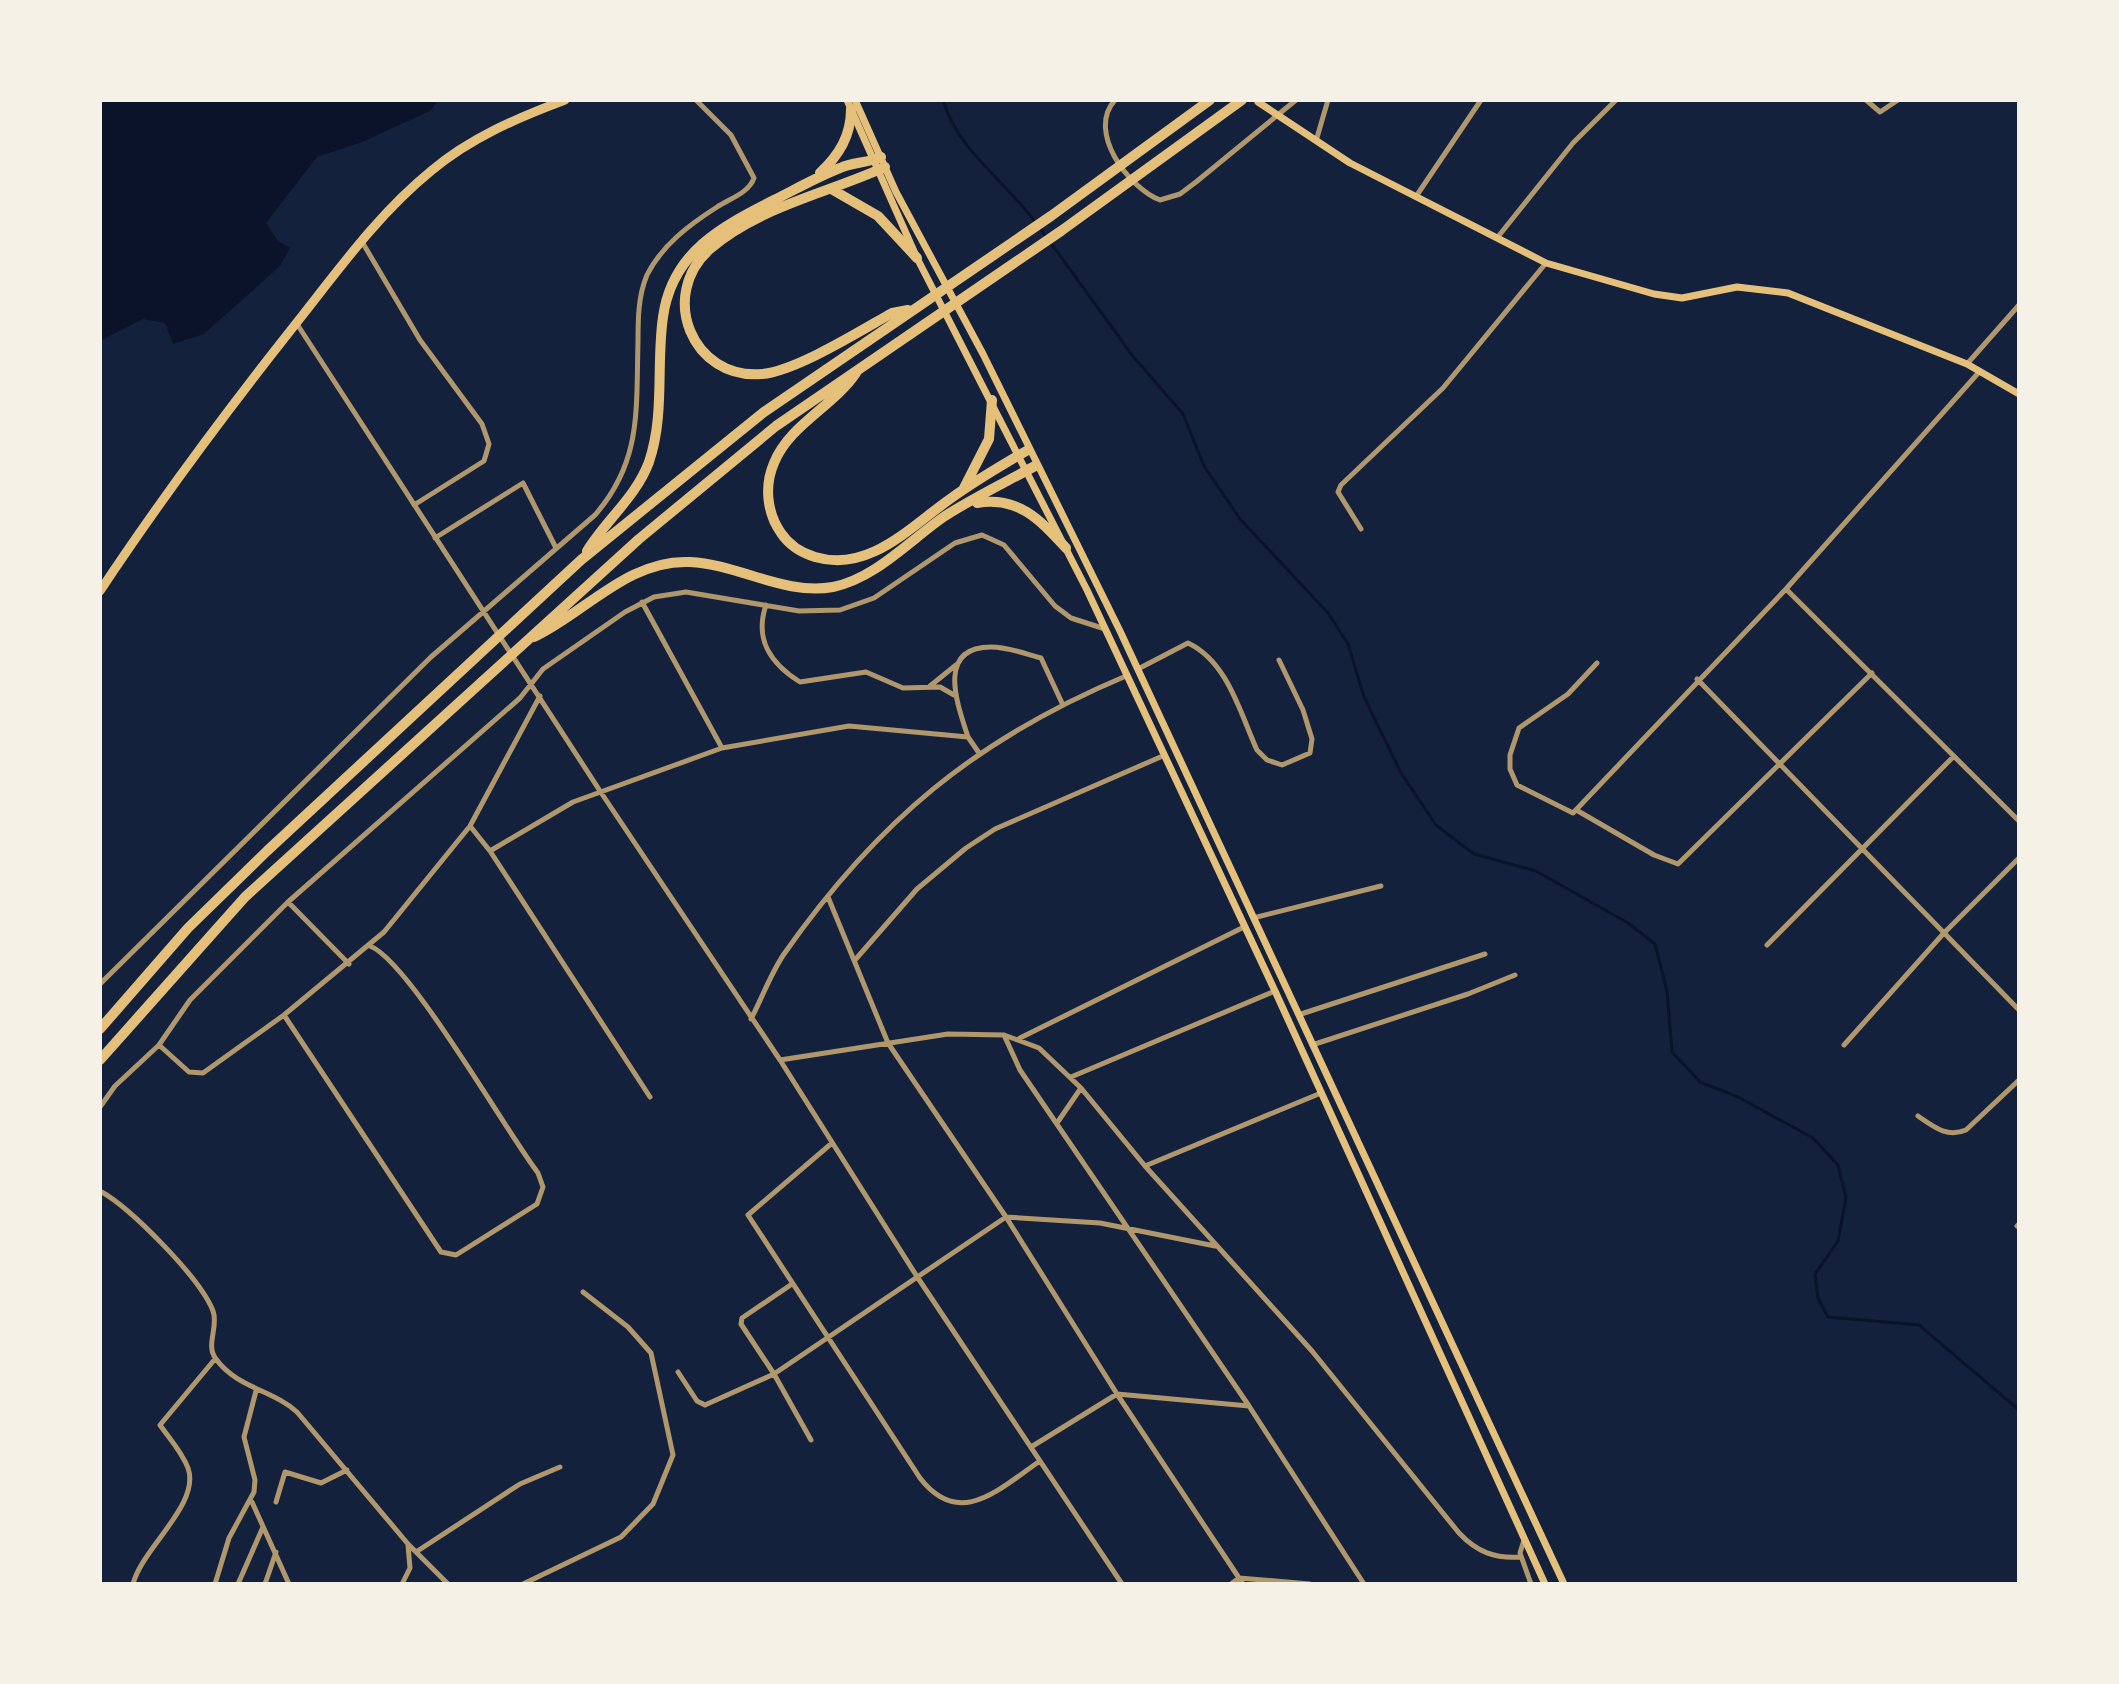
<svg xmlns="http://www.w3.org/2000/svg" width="2119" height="1684" viewBox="0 0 2119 1684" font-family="Karla,sans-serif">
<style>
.water{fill:#0b132b}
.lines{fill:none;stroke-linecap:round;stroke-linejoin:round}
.stream{stroke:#0b132b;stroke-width:3}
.minor{stroke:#b1986c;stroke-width:5}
.secondary{stroke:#e5c07b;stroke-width:7}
.trunk{stroke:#e5c07b;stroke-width:9}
.motorway{stroke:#e5c07b;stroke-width:10}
</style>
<rect width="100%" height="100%" fill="#14213d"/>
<path class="water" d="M100,100H439L430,111L362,142L317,157L266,223L278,241L290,248L280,266L204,334L173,344L165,323L143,319L100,341Z"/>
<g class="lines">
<path class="stream" d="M943,100C959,153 1005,180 1035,222
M1040,228L1132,355L1183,414L1204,466L1240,519L1328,613L1348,644L1364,697L1401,773L1436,825L1474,854L1536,871L1628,923L1655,944L1667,991L1672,1052L1700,1082L1738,1097L1813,1138L1838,1165L1846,1198L1838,1241L1815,1274L1818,1298L1828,1317L1919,1325L2019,1410"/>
<path class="minor" d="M1115,100C1086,132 1129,188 1160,200L1180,194L1196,182L1296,100
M1866,100L1880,112L1898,100
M1316,141L1328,100
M1417,195L1481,100
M1497,238L1573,143L1616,100
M361,240L420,340L482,424L489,444L484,461L414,505
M297,324L600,791L780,1060L916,1275L1122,1584
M1967,364L2019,305
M1361,529L1338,492L1341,485L1443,388L1546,263
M435,538L523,483L556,548
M1786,589L2019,821
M642,602L722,748
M766,605C754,640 771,664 800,682L866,672L903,688L940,687L954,695
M1597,663L1568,694L1519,728L1510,755V769L1517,785L1573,813L1786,589L1980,371
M1138,669L1188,643C1228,662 1240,713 1257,750L1267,760L1282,765L1310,753L1312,739L1303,710L1279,660
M1697,679L2019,1010
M930,686L956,665
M968,737C958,706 935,647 991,647C1009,647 1025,654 1041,658L1062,703
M1578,811L1654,855L1678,864L1872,673
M470,826L490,851L573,802L722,748L849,726L968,737L979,753
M490,851L650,1097
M828,897L888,1043L1006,1217L1117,1394L1243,1584
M288,902L349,964
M1253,918L1381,886
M1767,945L1954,756
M855,960L917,889L966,848L995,829L1165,755
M100,984L431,657L595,515C642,461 636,410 638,342C638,320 638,296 647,275C662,245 689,225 717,207C729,199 749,193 754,178L731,135L696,100
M284,1015L441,1252L456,1255L537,1204L543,1187L538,1173C505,1130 409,961 370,946
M1298,1015L1485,954
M751,1019C762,998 771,973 784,954C878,820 976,739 1126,676
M1004,1035L1020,1070L1249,1406L1364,1584
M1020,1038L1244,927
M159,1045L189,1072L203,1073L284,1015L384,932L470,826L540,696
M1312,1045L1468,994L1515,975
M1844,1045L1943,934L2019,858
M780,1060L948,1034L1004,1035L1039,1048L1081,1088L1145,1166L1312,1351L1459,1533C1477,1552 1495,1559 1521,1557
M1071,1077L1275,991
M100,1107L115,1086L159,1045L190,1000L288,902L520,698L543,669L625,612L654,597L686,592L799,611L840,610L874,598L955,543L982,535L1004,545L1055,606L1071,618L1105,629
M1918,1116C1934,1127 1947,1138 1966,1130L2019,1080
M1057,1123L1081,1088
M832,1143L748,1215L920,1478C960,1530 1000,1488 1040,1461
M1145,1166L1321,1093
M100,1191C131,1208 201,1279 213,1311C219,1327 205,1345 216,1359C237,1388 273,1390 297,1412L408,1544L448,1584
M2017,1226L2019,1224
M792,1284L742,1318L741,1324L774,1374L1006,1217L1100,1223L1215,1246
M678,1372L697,1401L705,1405L774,1374L811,1440
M1031,1447L1117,1394L1249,1406
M252,1502L289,1584
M276,1502L285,1472L321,1483L347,1470
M1524,1540L1520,1553L1531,1584
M416,1552L520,1484L560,1467
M133,1584C142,1548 201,1504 188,1468C182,1452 169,1438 160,1425L215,1359
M215,1584L229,1538L254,1492L255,1480L244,1437L256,1391
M238,1584L263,1527
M265,1584L276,1552
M402,1584L410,1568L408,1545
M523,1584L621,1537L653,1504L673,1455L651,1353L628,1327L583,1292
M1231,1584L1239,1578L1310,1584"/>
<path class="secondary" d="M847,100L917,258L1087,590L1275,991L1545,1584
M855,100L896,192L983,354L1120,631L1564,1584
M1258,102L1350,163L1546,263L1654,294L1682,298L1737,287L1788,293L1967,364L2019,394"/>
<path class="trunk" d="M100,591C161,499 226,412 294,326C337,272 377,215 431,171C470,138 517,118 565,100"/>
<path class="motorway" d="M885,167C828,193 758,207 710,249C658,295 692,380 762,374C796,371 860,331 892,313L908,310
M820,173C839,155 851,136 851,109
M833,190L878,216L917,258
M856,373C834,406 789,425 774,463C764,486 767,513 781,533C789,545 802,553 815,557C869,573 910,527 950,499C975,481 1002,465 1028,450
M964,488L989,439L992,400
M977,503C1019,496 1040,520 1066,548
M587,551C606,520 636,497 649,462C665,415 656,365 663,317C672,252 721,227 774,200C796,189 817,177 840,168C853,162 868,163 881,157
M534,637C585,613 628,559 690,562C738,564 785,596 833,587C876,578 910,540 945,516C973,498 1006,482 1035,466
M100,1029L188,928L267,851L581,560L764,412L1051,216L1210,100
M100,1060L245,897L639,539L776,426L1061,231L1242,100"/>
</g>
<rect width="2119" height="1684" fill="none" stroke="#f6f1e7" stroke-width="204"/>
</svg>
